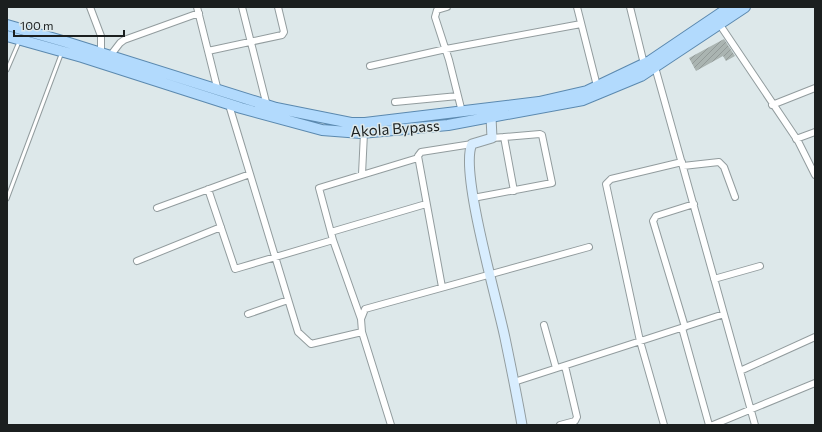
<svg xmlns="http://www.w3.org/2000/svg" width="822" height="432" viewBox="0 0 822 432" font-family="Commissioner,sans-serif">
<style>
.building{fill:url(#building-hatch)}
.lines{fill:none;stroke-linecap:round;stroke-linejoin:round}
.lane-casing{stroke:#929c9e;stroke-width:5}
.street-casing{stroke:#929c9e;stroke-width:8}
.secondary-casing{stroke:#929c9e;stroke-width:11}
.primary-casing{stroke:#5b89af;stroke-width:12}
.lane{stroke:#fff;stroke-width:3}
.street{stroke:#fff;stroke-width:6}
.secondary{stroke:#d8edfe;stroke-width:9}
.primary{stroke:#b2dafd;stroke-width:10}
.labels{text-anchor:middle;dominant-baseline:central;stroke-width:3;stroke-linejoin:round;paint-order:stroke}
.street-label{font-size:15px;fill:#1b1f1f;stroke:#dde8ea}
</style>
<defs>
<pattern id="building-hatch" width="6" height="6" patternUnits="userSpaceOnUse"><rect width="6" height="6" fill="#aab4b1"/><path d="M-1 1l2-2M0 6l6-6M5 7l2-2" fill="none" stroke="#929a98"/></pattern>
</defs>
<rect width="100%" height="100%" fill="#dde8ea"/>
<path class="building" d="M724,39L735,56L726,61L723,56L696,71L689,58Z"/>
<g class="lines">
<g class="lane-casing">
<path id="lane" d="M7,70L19,42
M7,199L62,52"/>
</g>
<g class="street-casing">
<path id="street" d="M90,7L101,36V56
M197,7L218,91
M242,7L267,106
M447,7L437,10L435,17L449,60L462,112
M577,7L597,86
M630,7L644,64
M720,25L798,141L815,175
M208,51L282,35L284,32L278,7
M110,56L120,43L124,40L199,13
M370,66L446,49L581,24
M655,67L755,425
M395,102L458,96
M229,105L298,332L311,344L362,332
M772,105L815,88
M504,137L514,191
M796,139L815,132
M683,166L719,162L724,167L735,197
M362,174L364,133
M208,189L235,269L333,240
M473,198L552,183L542,135L540,134L492,138
M157,208L250,174
M331,232L426,204
M137,261L221,227
M714,279L760,266
M442,287L418,156L421,152L472,144
M248,314L288,300
M361,319L333,240L319,188L418,158
M544,325L556,368
M685,327L653,221L656,216L694,204
M682,328L709,425
M740,371L815,337
M514,382L724,314
M391,425L362,332L361,319L365,309L589,247
M560,425L575,421L577,417L565,366
M664,425L640,341L606,184L611,179L682,162
M713,425L815,383"/>
</g>
<g class="secondary-casing">
<path id="secondary" d="M491,117L492,138L472,144C459,170 498,303 505,338C511,367 517,396 522,425"/>
</g>
<g class="primary-casing">
<path id="primary" d="M7,25L66,42L276,108L351,123H365L539,102L587,91L650,61L730,7
M7,36L82,57L241,108L322,130L361,133L448,125L583,100L641,76L745,7"/>
</g>
<use href="#lane" class="lane"/>
<use href="#street" class="street"/>
<use href="#secondary" class="secondary"/>
<use href="#primary" class="primary"/>
</g>
<g class="labels">
<g class="street-label">
<text transform="translate(395 128) rotate(-4)">Akola Bypass</text>
</g>
</g>
<rect width="822" height="432" fill="none" stroke="#1b1f1f" stroke-width="16"/>
<path d="M14 30v6h110v-6" fill="none" stroke="#1b1f1f" stroke-width="2"/>
<text x="20" y="30" font-size="12" fill="#1b1f1f" stroke="#dde8ea" stroke-width="3" paint-order="stroke">100 m</text>
</svg>
